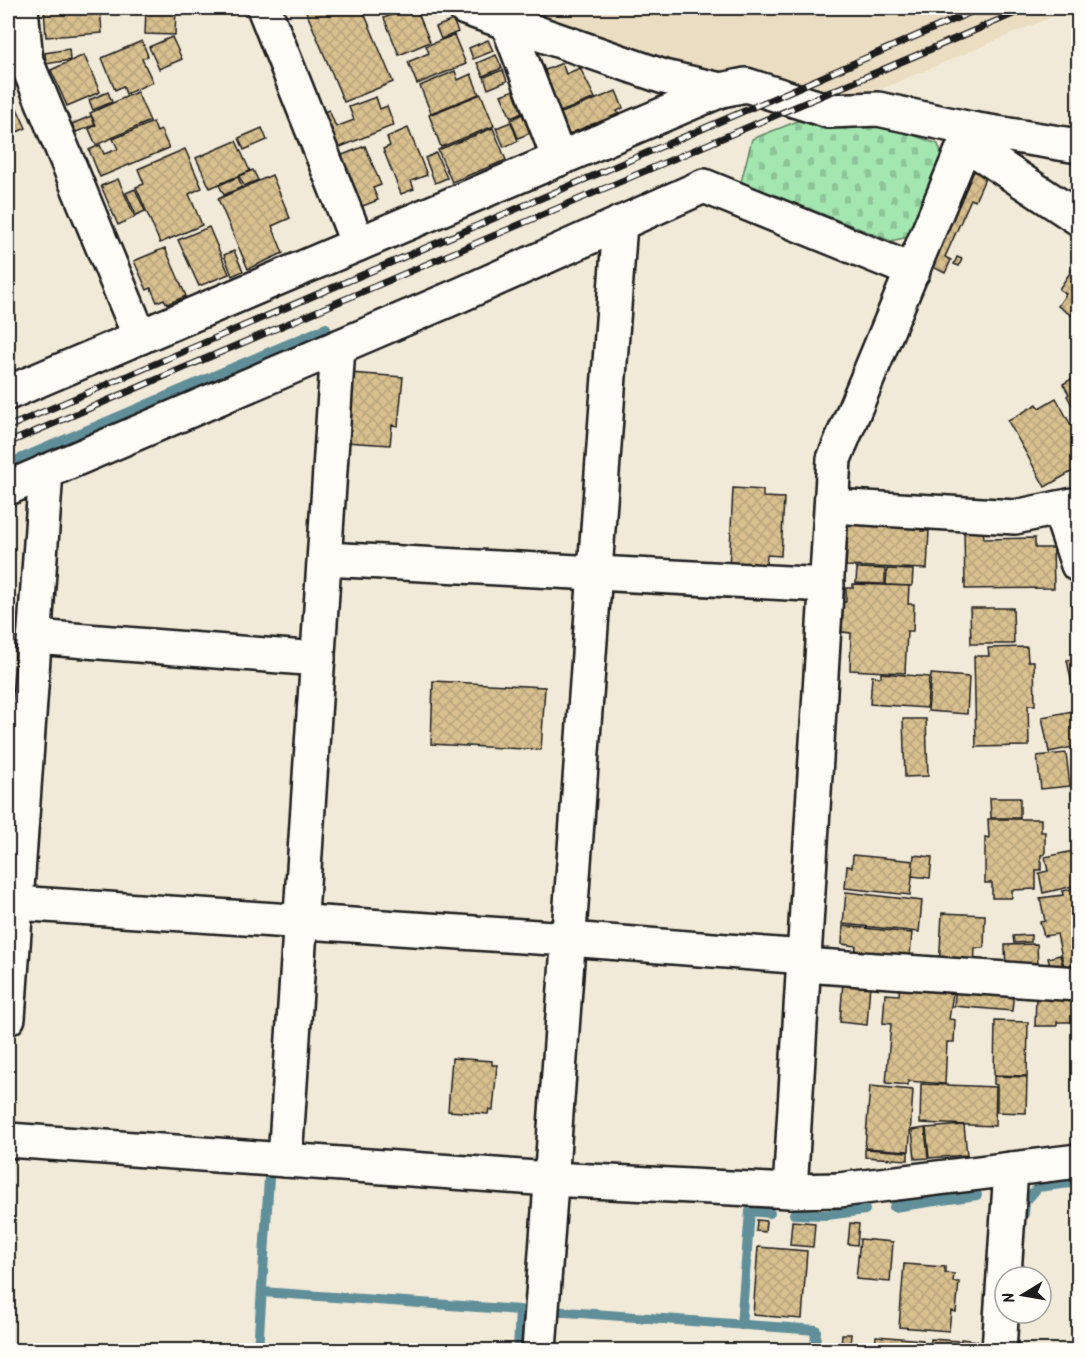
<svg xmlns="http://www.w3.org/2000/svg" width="1086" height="1358" font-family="Kalam,sans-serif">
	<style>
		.built { fill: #eaddc2 }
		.cemetery { fill: url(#cemetery-stones); stroke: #608166; stroke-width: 1.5 }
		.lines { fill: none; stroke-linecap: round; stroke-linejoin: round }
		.stream { stroke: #608e99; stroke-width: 10 }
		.building { fill: url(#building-cross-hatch); stroke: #1c1c1c; stroke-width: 1.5 }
		.minor-casing { stroke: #1c1c1c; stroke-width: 38 }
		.minor { stroke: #fdfcf7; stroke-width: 33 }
		.rail-casing { stroke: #1c1c1c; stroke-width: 7 }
		.rail { stroke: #fdfcf7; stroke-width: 4.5; stroke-dasharray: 14; stroke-linecap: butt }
	</style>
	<defs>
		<pattern id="cemetery-stones" width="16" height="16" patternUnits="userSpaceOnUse" patternTransform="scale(1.5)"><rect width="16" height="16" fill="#a3e6b0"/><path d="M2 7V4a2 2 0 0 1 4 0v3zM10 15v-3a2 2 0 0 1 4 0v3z" fill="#8cc597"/></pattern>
		<pattern id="building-cross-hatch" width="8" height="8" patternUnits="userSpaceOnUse" patternTransform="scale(1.5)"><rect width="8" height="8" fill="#d8c08f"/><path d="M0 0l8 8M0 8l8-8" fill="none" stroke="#b9a47b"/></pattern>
	</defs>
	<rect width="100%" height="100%" fill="#f2ead8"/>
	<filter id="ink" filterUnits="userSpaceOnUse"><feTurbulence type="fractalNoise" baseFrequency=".0167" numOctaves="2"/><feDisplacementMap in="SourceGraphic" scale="12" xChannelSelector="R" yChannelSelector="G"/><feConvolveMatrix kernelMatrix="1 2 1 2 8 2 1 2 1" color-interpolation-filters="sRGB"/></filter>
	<g filter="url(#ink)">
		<polygon class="built" points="514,8 1073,8 881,89 838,102 769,79 643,56"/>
		<polygon class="cemetery" points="813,115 871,120 938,144 943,158 908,237 891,241 741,182 752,139"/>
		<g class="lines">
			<g class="stream">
				<polyline points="8,464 326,328"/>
				<polyline points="894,1207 977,1195"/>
				<polyline points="794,1214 827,1215 865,1210"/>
				<polyline points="1024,1214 1025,1202 1038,1187 1078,1182"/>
				<polyline points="262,1292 520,1310 518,1350"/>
				<polyline points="552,1311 816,1330 815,1350"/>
				<polyline points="741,1325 750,1211 770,1213"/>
				<polyline points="258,1350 269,1178"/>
			</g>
		</g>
		<g class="building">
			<polygon points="44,8 100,8 102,33 46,37"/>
			<polygon points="146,8 176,8 175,35 145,34"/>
			<polygon points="308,8 362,8 393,82 344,102 305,9"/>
			<polygon points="408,8 416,8 430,42 399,55 384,18"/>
			<polygon points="453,20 458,32 441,39 436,27"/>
			<polygon points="454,35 466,64 417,84 408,62 429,53 426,46"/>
			<polygon points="172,37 182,59 159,69 149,47"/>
			<polygon points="488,40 493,51 473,59 469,48"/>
			<polygon points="142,41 148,56 142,59 153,82 126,94 123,86 115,90 102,58"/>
			<polygon points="69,49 70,60 46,64 45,53"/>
			<polygon points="84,55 100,92 67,106 51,70"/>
			<polygon points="496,55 502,68 483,76 477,63"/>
			<polygon points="562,63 566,74 580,68 595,98 558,113 541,72"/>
			<polygon points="503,70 507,81 488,89 484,77"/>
			<polygon points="455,71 458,80 471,74 479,94 431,113 420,86"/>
			<polygon points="514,90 522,113 511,118 501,95"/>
			<polygon points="616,91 623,108 617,111 622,122 599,131 595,123 567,135 559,114"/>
			<polygon points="108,92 112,102 93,110 89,100"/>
			<polygon points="137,92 150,121 96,145 89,129 96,125 90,113"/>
			<polygon points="10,93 26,128 8,136 8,94"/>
			<polygon points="481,94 494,126 441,147 429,115"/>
			<polygon points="376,97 380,109 387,106 394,125 333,150 319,114 329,110 336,127 354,120 349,107"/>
			<polygon points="522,114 530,133 518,138 511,120"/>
			<polygon points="91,116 95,125 76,132 72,124"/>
			<polygon points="153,122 157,132 161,130 169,148 100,177 89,150 100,145 104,154 118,149 113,139"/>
			<polygon points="511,122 518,141 504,147 496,128"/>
			<polygon points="262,128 267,140 244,150 239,138"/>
			<polygon points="408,128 427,175 411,181 414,189 401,194 383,149 390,146 387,137"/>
			<polygon points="493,128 506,160 452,182 438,150"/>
			<polygon points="236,141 250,171 210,188 196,158"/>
			<polygon points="365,146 381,185 373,188 378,200 355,209 335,158"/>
			<polygon points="185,149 202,188 189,194 202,225 160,243 136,187 144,184 138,169"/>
			<polygon points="436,153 447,178 435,183 425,158"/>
			<polygon points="976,167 988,172 975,201 971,199 945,257 951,260 945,273 931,266"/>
			<polygon points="253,170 258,180 244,186 239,176"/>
			<polygon points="272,175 290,218 272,226 283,253 248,269 218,199"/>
			<polygon points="238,177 242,187 224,195 219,185"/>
			<polygon points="118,179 135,217 118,225 101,186"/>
			<polygon points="135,189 145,211 136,215 126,193"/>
			<polygon points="209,227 229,274 199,286 178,240"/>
			<polygon points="165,248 186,296 167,304 164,299 157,302 151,288 147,290 134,261"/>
			<polygon points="234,251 243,271 232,276 224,255"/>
			<polygon points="957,257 962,259 959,266 954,264"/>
			<polygon points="1078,261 1078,320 1058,306 1066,294 1059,289"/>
			<polygon points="8,353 16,374 8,378"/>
			<polygon points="350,373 403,377 398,426 392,425 390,445 345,442"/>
			<polygon points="1078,375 1078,416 1067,396 1069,394 1063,384"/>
			<polygon points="1056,398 1078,438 1078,441 1076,443 1078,447 1078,468 1045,487 1008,421 1037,404 1039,408"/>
			<polygon points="733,488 763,490 763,497 784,498 781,556 767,555 766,566 729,570"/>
			<polygon points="848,524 921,528 921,531 929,531 927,569 846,566"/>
			<polygon points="964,530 983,530 984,539 1035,538 1035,548 1053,548 1054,588 965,589"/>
			<polygon points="857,568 885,569 885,584 856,583"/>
			<polygon points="887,569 913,570 912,586 886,585"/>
			<polygon points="853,584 909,586 908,604 914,604 913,631 907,631 905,673 850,670 851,633 842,632 843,602 846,602 846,588 853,588"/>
			<polygon points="970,608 1013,608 1014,644 971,644"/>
			<polygon points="1027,647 1028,661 1034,661 1035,705 1028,705 1029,746 976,747 974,656 989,656 988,648"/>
			<polygon points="1078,658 1078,709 1077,709 1067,660"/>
			<polygon points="881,673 929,677 927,708 870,704 872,676 881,677"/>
			<polygon points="931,674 969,677 967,714 928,711"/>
			<polygon points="433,681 545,687 541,750 431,744"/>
			<polygon points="1078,710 1078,746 1049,752 1042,717"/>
			<polygon points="903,719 926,719 928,776 905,777"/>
			<polygon points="1066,753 1070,786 1041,789 1037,756"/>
			<polygon points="1078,754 1078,766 1075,767 1073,755"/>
			<polygon points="990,798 1020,798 1020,818 991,818"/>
			<polygon points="988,819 1041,819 1041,832 1045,832 1045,854 1041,855 1041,870 1036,870 1036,889 1012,890 1012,898 992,898 992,883 985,883 985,837 989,838"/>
			<polygon points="1078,850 1078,885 1043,893 1039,873 1048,871 1045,857"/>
			<polygon points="853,855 914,861 910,895 845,888 847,866 852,867"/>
			<polygon points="914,855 932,857 930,878 912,876"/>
			<polygon points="1078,888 1078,968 1065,971 1057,934 1044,936 1040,922 1045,921 1040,898 1063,895 1062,891"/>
			<polygon points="846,892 922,901 919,932 843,924"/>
			<polygon points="942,913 985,915 984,948 975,948 974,970 939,968"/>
			<polygon points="843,926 912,933 909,966 854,961 856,946 842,944"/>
			<polygon points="1031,935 1031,942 1014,943 1013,936"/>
			<polygon points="1037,944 1038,969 1006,971 1005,945"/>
			<polygon points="1060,955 1064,971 1052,974 1048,958"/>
			<polygon points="843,981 870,984 867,1025 840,1022"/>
			<polygon points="900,983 954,987 949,1019 955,1020 954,1042 947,1042 945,1084 908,1081 908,1085 886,1083 891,1024 883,1023 885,994 899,995"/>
			<polygon points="956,986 1014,990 1012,1011 954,1006"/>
			<polygon points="1036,997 1078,997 1078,1022 1057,1022 1057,1026 1035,1026"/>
			<polygon points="995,1021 1028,1022 1027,1076 994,1075"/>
			<polygon points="452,1058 492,1061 492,1065 497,1065 493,1110 489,1109 488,1114 448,1111"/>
			<polygon points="994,1076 1027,1077 1026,1113 997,1112 997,1085 994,1084"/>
			<polygon points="921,1084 996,1087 995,1126 920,1123"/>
			<polygon points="870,1086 913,1090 909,1151 865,1148"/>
			<polygon points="964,1125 967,1155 929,1158 926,1128"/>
			<polygon points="925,1128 928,1158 915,1159 912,1130"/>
			<polygon points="865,1149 908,1152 908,1160 865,1157"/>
			<polygon points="757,1220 766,1221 765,1232 756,1231"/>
			<polygon points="792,1221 815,1223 813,1247 790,1245"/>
			<polygon points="850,1223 859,1224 857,1245 848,1244"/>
			<polygon points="860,1239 893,1242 890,1282 856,1279"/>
			<polygon points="758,1247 807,1251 802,1319 753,1315"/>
			<polygon points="904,1264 945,1267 945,1273 954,1274 953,1282 959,1282 956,1312 951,1311 949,1331 899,1327"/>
			<polygon points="842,1334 851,1334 850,1347 841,1347"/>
			<polygon points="876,1336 923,1340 922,1350 875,1350"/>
			<polygon points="931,1339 959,1341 958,1350 930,1350"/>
			<polygon points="961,1339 977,1341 976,1350 960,1350"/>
		</g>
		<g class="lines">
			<defs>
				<g id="minor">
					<polyline points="21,8 26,61 140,337"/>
					<polyline points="264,8 358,244"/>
					<polyline points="465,8 664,77 721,90 746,85 829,111 878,109 971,129 1078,146"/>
					<polyline points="507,22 559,159"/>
					<polyline points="965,143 1078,218"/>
					<polyline points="8,393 721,90"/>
					<polyline points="8,488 460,295 704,186 913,271"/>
					<polyline points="832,506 1015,517 1078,504"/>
					<polyline points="1059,508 1078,565"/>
					<polyline points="325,559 827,585"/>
					<polyline points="35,637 318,659"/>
					<polyline points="15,903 568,939 805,957"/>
					<polyline points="804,965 1078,984"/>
					<polyline points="8,1018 46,471"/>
					<polyline points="8,1140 550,1179 790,1191 839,1190 1078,1161"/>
					<polyline points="285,1160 338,347"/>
					<polyline points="790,1191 834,459 971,129"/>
					<polyline points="539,1350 620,223"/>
					<polyline points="999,1350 1011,1169"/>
				</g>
			</defs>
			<use href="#minor" class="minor-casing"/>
			<use href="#minor" class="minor"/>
			<defs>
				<g id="rail">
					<polyline points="8,427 779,96 980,8"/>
					<polyline points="8,443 1027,8"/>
				</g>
			</defs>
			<use href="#rail" class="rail-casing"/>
			<use href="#rail" class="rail"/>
		</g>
	</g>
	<rect width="1086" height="1358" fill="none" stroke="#fdfcf7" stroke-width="30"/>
	<rect x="15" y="15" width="1056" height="1328" fill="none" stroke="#1c1c1c" stroke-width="2" filter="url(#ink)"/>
	<g transform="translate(1023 1295) rotate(259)"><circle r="28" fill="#fdfcf7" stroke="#a3a29f" stroke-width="1.5"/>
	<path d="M0-4.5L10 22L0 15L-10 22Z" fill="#1c1c1c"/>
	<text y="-9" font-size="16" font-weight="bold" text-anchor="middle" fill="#1c1c1c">N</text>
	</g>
</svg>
